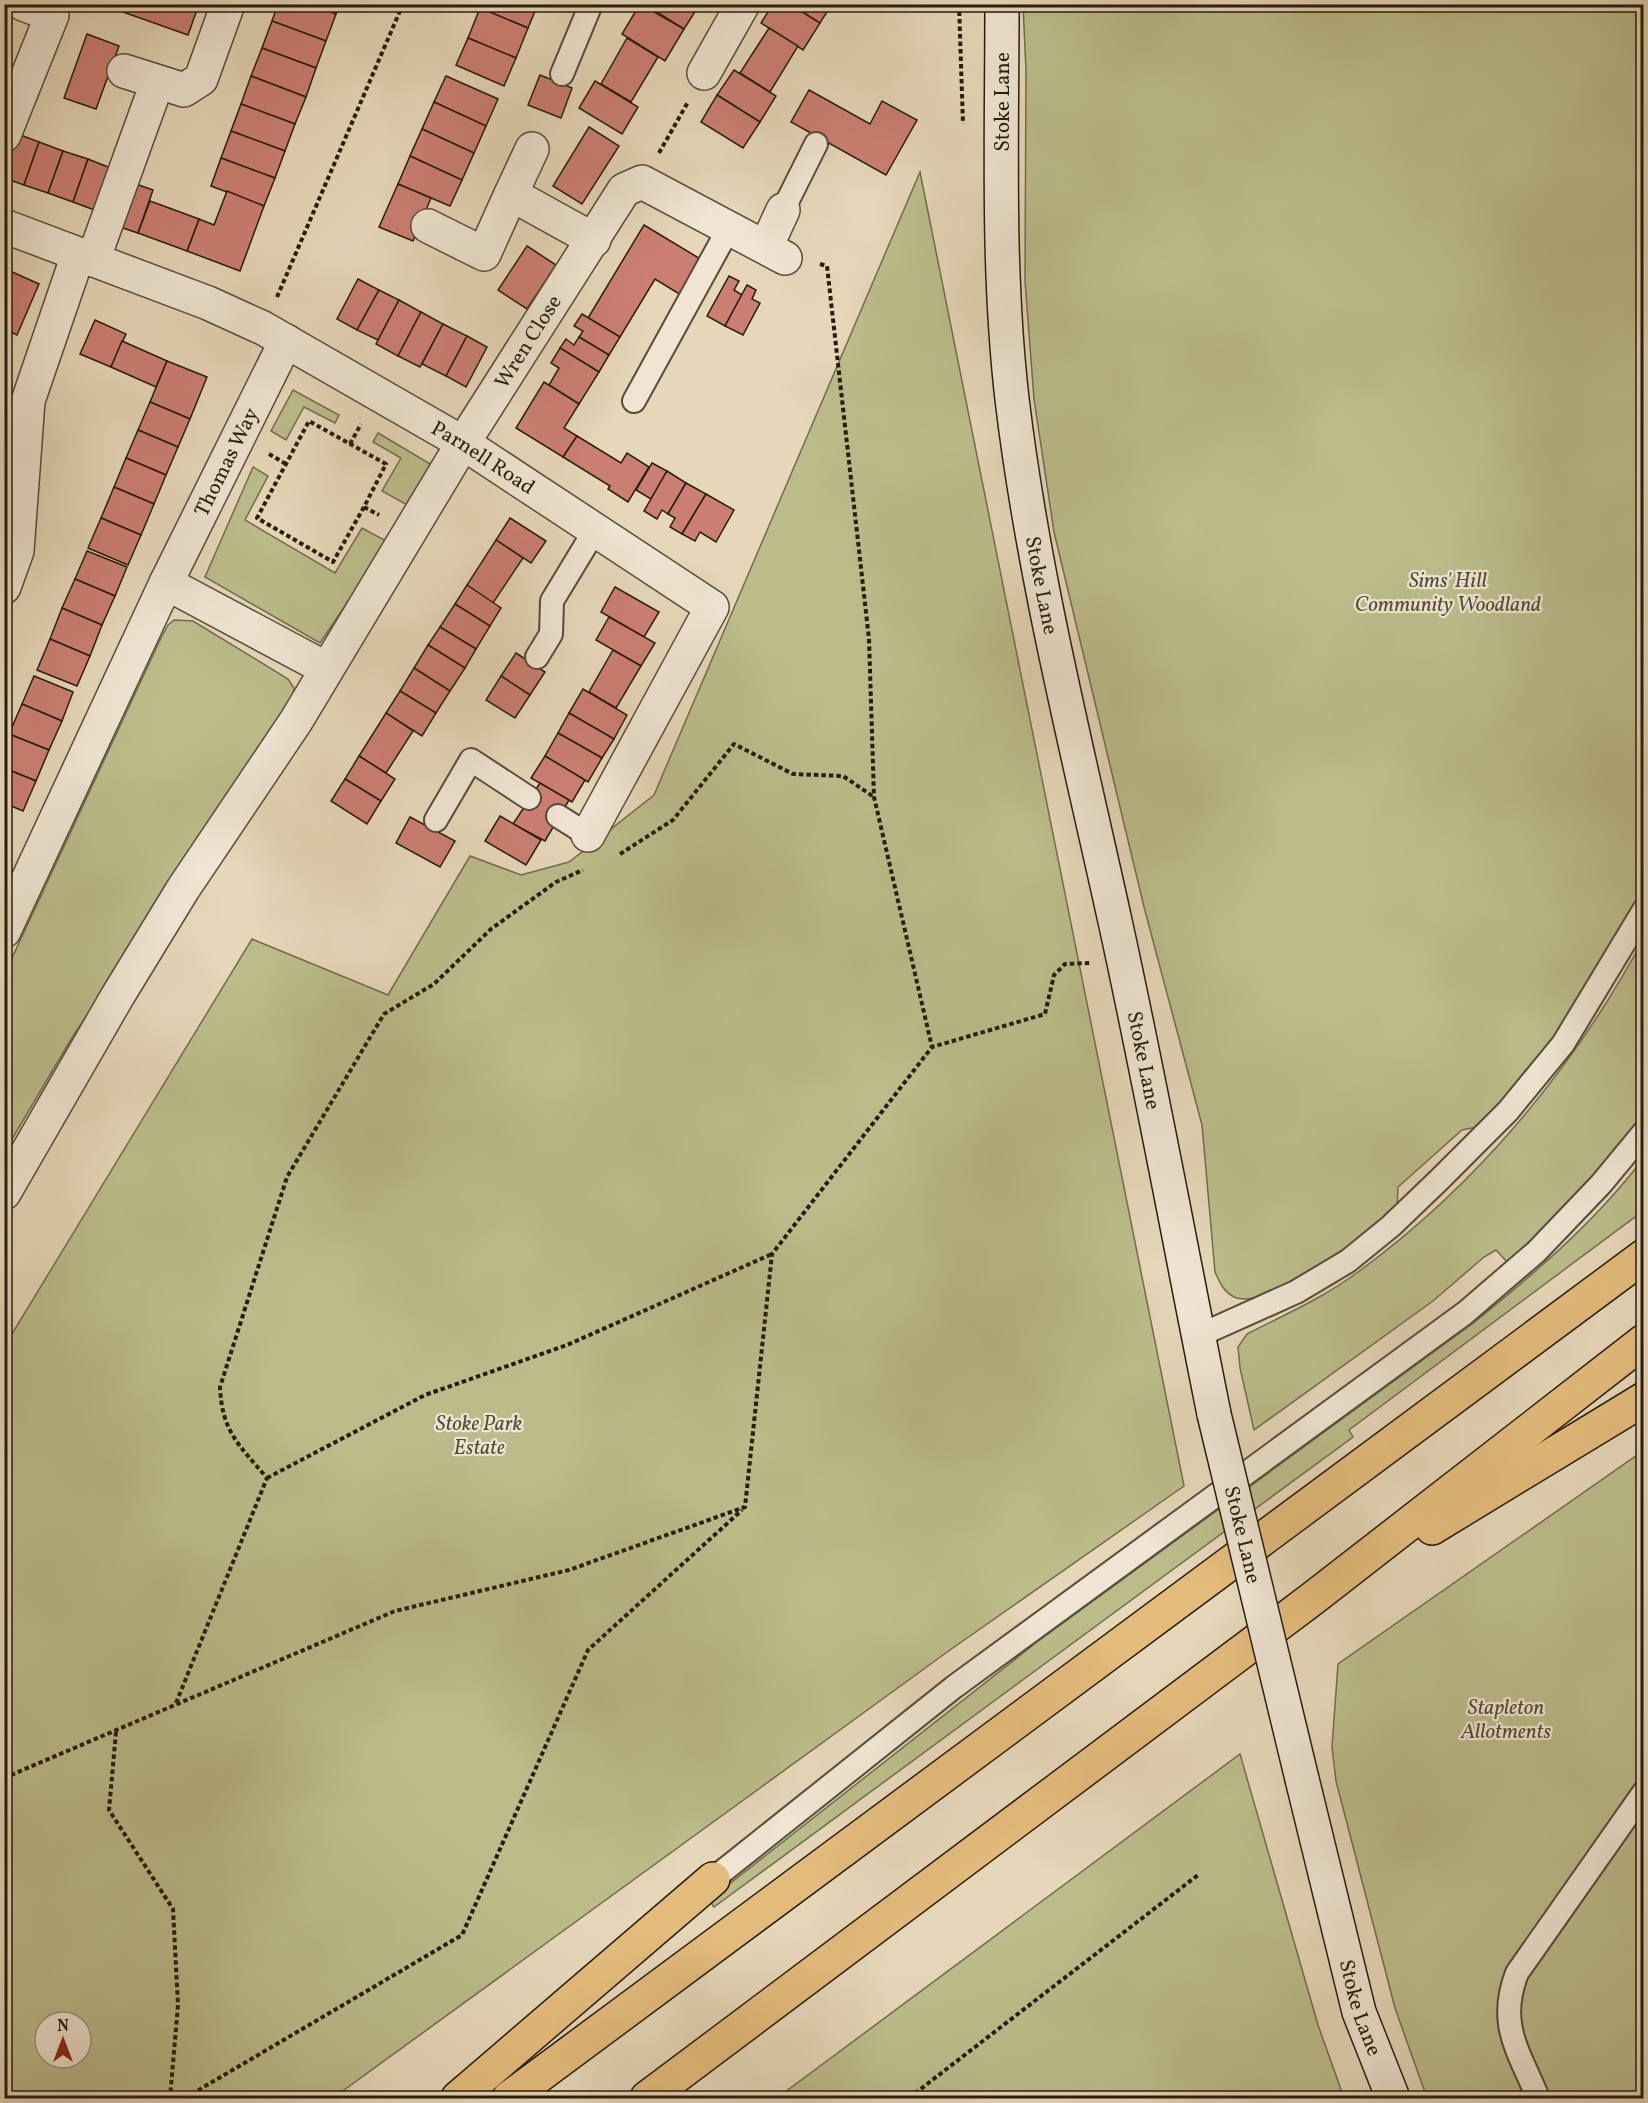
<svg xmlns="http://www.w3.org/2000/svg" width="1648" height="2103" font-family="Vollkorn,serif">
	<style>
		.green { fill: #bcbc8b; stroke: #726c4d; stroke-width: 1.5; fill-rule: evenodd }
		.building { fill: #cb7f73; stroke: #271c0f; stroke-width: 1.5 }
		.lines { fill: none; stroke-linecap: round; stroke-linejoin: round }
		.lane-casing { stroke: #574b3a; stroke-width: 26 }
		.street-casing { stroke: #574b3a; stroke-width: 36 }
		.secondary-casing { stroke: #271c0f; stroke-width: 36 }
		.highway-casing { stroke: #271c0f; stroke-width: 36 }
		.path { stroke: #271c0f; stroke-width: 4; stroke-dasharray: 4.5 3; stroke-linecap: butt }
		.lane { stroke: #efe5d2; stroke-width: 22 }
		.street { stroke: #efe5d2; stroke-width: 33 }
		.secondary { stroke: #efe5d2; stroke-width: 33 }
		.highway { stroke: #e3bc7c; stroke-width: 33 }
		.secondary-bridge-casing { stroke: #271c0f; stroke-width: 36; stroke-linecap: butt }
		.secondary-bridge { stroke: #efe5d2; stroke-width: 33 }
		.labels { text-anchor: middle; stroke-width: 4.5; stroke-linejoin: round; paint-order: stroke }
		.street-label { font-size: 21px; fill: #271c0f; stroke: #efe5d2 }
		.park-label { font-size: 21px; font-style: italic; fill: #544c34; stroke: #efe5d2 }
	</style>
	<rect width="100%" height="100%" fill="#e6d7b9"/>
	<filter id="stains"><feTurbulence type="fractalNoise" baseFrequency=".00333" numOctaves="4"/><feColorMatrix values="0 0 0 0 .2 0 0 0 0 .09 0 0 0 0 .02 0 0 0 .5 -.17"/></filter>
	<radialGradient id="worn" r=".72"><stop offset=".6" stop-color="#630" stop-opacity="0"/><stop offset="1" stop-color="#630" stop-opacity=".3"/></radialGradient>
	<g class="green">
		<path d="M1023 5H1643V888L1558 1040 1482 1126 1462 1130 1398 1187 1397 1209C1382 1222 1368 1237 1351 1249 1329 1264 1260 1309 1234 1297 1223 1291 1220 1283 1215 1272L1202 1125 1144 907 1054 532 1034 399 1025 281 1026 70Z"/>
		<path d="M920 172 1184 1486 950 1650 333 2098H5L4 1347 252 939 388 995 470 856 521 875 569 862 654 795ZM45 2022H81V2058H45Z"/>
		<polygon points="293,390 339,415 335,423 304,407 286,440 271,431"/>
		<polygon points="378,433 432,465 409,506 382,491 401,458 373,442"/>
		<polygon points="253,467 268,476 245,520 335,573 362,528 388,542 320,643 205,577"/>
		<polygon points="174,620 193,621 288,679 294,688 294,696 70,1041 5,1151 5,973 161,638 168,625"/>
		<path d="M1643 940V1119C1606 1173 1557 1220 1509 1264L1496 1250 1484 1257 1433 1301 1254 1430 1240 1368 1238 1347 1247 1334C1284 1315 1325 1297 1358 1272 1477 1185 1573 1069 1643 940Z"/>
		<path d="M1643 1159V1211L1349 1430 1353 1437 714 1907 709 1900 1037 1642 1472 1324C1534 1274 1595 1222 1643 1159Z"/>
		<polygon points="1643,1451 1643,2098 1427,2098 1395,2008 1336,1781 1332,1747 1338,1664"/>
		<polygon points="1240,1754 1318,2025 1344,2098 777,2098"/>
	</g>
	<g class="building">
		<polygon points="126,4 199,4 188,35 123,12"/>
		<polygon points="278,4 311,4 336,14 326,41 272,21"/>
		<polygon points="311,4 339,4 336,14"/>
		<polygon points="481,4 538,4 528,28 480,8"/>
		<polygon points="640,4 684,29 665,61 622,34"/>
		<polygon points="644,4 700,4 684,29"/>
		<polygon points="773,4 790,4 820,23 803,50 761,23"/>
		<polygon points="790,4 832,4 820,23"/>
		<polygon points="480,8 528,28 516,58 468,38"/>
		<polygon points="272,21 326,41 316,68 262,48"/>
		<polygon points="769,28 798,46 770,92 740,73"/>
		<polygon points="87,34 119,46 96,109 64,98"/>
		<polygon points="468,38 516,58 504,86 456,65"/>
		<polygon points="627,38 658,57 631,102 601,84"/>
		<polygon points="262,48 316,68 306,97 251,76"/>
		<polygon points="734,70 776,96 760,122 717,95"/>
		<polygon points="540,75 572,88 561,118 528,105"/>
		<polygon points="251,76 306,97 295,124 241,104"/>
		<polygon points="446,76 498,99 486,126 434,102"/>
		<polygon points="595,81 638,107 622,134 579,108"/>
		<polygon points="809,90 870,124 882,101 917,120 886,175 791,122"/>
		<polygon points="717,95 760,122 743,148 701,122"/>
		<polygon points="434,102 486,126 474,153 422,129"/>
		<polygon points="241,104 295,124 285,151 231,131"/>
		<polygon points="589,127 619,146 582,204 553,186"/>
		<polygon points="422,129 474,153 462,180 410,156"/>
		<polygon points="231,131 285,151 275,178 221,158"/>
		<polygon points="15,133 39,142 24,185 4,178 4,161"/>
		<polygon points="39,142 63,151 48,193 24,185"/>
		<polygon points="63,151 88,159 73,202 48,193"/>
		<polygon points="410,156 462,180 450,206 398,184"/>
		<polygon points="221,158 275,178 264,206 211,186"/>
		<polygon points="88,159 113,169 97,211 73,202"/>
		<polygon points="130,182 153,190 138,233 114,225"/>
		<polygon points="398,184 431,198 413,241 379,227"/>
		<polygon points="227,191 264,206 240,271 187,251 199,219 214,225"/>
		<polygon points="150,201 199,219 187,251 138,233"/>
		<polygon points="644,225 702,260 681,295 655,279 620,337 588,318"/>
		<polygon points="527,246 556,265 527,309 498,290"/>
		<polygon points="10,271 39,284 17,335 4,329 4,284"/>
		<polygon points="729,276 739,281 734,290 742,295 725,326 707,316"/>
		<polygon points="358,279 379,290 357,330 337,319"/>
		<polygon points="747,285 756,290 752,299 760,303 743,335 725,326"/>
		<polygon points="379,290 399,300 378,340 357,330"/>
		<polygon points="399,300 421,312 398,356 376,344"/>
		<polygon points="421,312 443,324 420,367 398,356"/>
		<polygon points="582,314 620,337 609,355 579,337 583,331 574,326"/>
		<polygon points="95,320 126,334 111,367 80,354"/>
		<polygon points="443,324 467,336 446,376 422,364"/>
		<polygon points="467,336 487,347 466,387 446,376"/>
		<polygon points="579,337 609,355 599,372 560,348 566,339 574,345"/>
		<polygon points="122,341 167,361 156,387 111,367"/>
		<polygon points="560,348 599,372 579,404 549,385 559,368 551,363"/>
		<polygon points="167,361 207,377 190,419 150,402"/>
		<polygon points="544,382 579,404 564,428 577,436 563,457 516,428"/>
		<polygon points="150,402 190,419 178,447 138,430"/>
		<polygon points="138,430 178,447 166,475 126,458"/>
		<polygon points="577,436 621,463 627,453 649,467 628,502 608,489 610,486 563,457"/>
		<polygon points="126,458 166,475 154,504 114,487"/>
		<polygon points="652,463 667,471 651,499 636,490"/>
		<polygon points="667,471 686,483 668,514 662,510 657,519 644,511"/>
		<polygon points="686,483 706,494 682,534 670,527 675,518 668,514"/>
		<polygon points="114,487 154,504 141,535 101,518"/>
		<polygon points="706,494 734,510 716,542 700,532 695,541 682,534"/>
		<polygon points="101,518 141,535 128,565 88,548"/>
		<polygon points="510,518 546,541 531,563 496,540"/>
		<polygon points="496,540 523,558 493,603 467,585"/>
		<polygon points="87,551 127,567 115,596 75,579"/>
		<polygon points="75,579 115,596 102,625 62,608"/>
		<polygon points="467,585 501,608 490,626 455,604"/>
		<polygon points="615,587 659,612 644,637 601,612"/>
		<polygon points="455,604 490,626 476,649 440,627"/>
		<polygon points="62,608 102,625 90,656 50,639"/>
		<polygon points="609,617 655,643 641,666 596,640"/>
		<polygon points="440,627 476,649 465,668 428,645"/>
		<polygon points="50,639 90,656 77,686 37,670"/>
		<polygon points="428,645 465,668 450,691 414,668"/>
		<polygon points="613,650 641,666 616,708 589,692"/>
		<polygon points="516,653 545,672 530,695 501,676"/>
		<polygon points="414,668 450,691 436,713 400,691"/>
		<polygon points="34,676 73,692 62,721 22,704"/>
		<polygon points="501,676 530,695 515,718 486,700"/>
		<polygon points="583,689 627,715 614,739 569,713"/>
		<polygon points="400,691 436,713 422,736 386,713"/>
		<polygon points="22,704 62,721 49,750 9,734"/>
		<polygon points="386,713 413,731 386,773 359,756"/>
		<polygon points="569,713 614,739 602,758 558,733"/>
		<polygon points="558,733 602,758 588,782 545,756"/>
		<polygon points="9,734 49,750 36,781 4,768 4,745"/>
		<polygon points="359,756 395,779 381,801 345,779"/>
		<polygon points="545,756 585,780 572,802 531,778"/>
		<polygon points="4,768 36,781 23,811 4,803"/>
		<polygon points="345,779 381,801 367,824 331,801"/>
		<polygon points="540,783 569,800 545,841 513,824"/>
		<polygon points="500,816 541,840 526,865 485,841"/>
		<polygon points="410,817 455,841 440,867 396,843"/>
	</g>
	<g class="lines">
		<defs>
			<g id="lane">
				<polyline points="562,74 591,4"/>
				<polyline points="783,210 816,144"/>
				<polyline points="634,401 729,228"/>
				<polyline points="537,657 551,634 552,601 595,530"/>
				<polyline points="558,816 588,835"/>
				<polyline points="436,820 471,760 529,798"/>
				<polyline points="1198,1336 1296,1292 1348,1261 1391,1226 1440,1179 1508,1111 1563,1044 1644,910"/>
				<polyline points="713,1879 954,1687 1465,1313 1536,1252 1601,1184 1644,1132"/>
				<path d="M1538 2098C1519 2051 1497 2025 1517 1973L1644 1792"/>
			</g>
			<g id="street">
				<polyline points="124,71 184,90 201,79 228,4"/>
				<polyline points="704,73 743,4"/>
				<polyline points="4,135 52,15 23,4"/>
				<polyline points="532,149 511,194 594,240"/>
				<path id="s1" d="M4 226 208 303 263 328 463 443 712 607 588 835"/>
				<polyline points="428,226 484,254 511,194"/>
				<polyline points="766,247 783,210"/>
				<polyline points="93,260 157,83"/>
				<polyline points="166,583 325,668"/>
				<polyline points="4,587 17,551 28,401 78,255"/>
				<path id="s2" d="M4 931 166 583 286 341"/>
				<path id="s3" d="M4 1193 117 997 183 889 296 721 463 443 624 190 642 182 785 258"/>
			</g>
			<g id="secondary">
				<path id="s4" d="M1002 4C1002 136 997 268 1012 399 1033 575 1077 748 1115 921 1151 1085 1181 1250 1214 1414"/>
				<path id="s5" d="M1302 1779 1359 2012 1393 2098"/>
			</g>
			<g id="highway">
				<polyline points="1432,1528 1644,1399"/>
				<polyline points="458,2098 713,1879"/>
				<polyline points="509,2098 1644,1256"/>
				<polyline points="647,2098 1312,1599 1644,1341"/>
			</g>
		</defs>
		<use href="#lane" class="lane-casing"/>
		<use href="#street" class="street-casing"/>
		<use href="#secondary" class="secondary-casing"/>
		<use href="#highway" class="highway-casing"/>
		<g class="path">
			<polyline points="959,4 963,124"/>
			<polyline points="659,153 688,102"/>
			<polyline points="820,264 827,266 869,639 874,797 932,1047"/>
			<polyline points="277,297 403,4"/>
			<polyline points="350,444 361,424"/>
			<polyline points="269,454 286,464"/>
			<polyline points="364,507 333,562 257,518 309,421 386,464 364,507 379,515"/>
			<polyline points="620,854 673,820 734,744 793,774 843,776 874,797"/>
			<polyline points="267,1478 425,1395 567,1345 772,1254"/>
			<path d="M176 1703 267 1478C239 1445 222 1432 220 1387L287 1177 384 1014 434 984 491 929 556 882 583 870"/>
			<polyline points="116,1732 109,1810 173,1909 178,2005 170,2098"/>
			<polyline points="4,1778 395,1611 569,1570 745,1507 772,1254 932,1047 1045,1014 1054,975 1065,964 1090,963"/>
			<polyline points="185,2098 462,1935 588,1650 742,1510"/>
			<polyline points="909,2098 1198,1875"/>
		</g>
		<use href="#lane" class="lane"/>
		<use href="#street" class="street"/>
		<use href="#secondary" class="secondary"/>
		<use href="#highway" class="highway"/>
		<defs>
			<g id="secondary-bridge">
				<path id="s6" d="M1214 1414 1302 1779"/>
			</g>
		</defs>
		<use href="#secondary-bridge" class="secondary-bridge-casing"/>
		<use href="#secondary-bridge" class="secondary-bridge"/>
	</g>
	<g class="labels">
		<g class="street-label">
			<text transform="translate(1002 102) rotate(-90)" y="7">Stoke Lane</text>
			<text dy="7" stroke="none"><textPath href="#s3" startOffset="1000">Wren Close</textPath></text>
			<text dy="7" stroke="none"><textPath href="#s1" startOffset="534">Parnell Road</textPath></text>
			<text dy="7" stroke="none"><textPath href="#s2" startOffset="519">Thomas Way</textPath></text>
			<text dy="7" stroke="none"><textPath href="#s4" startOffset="584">Stoke Lane</textPath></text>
			<text dy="7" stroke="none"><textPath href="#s4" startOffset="1070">Stoke Lane</textPath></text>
			<text dy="7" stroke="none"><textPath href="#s6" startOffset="124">Stoke Lane</textPath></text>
			<text dy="7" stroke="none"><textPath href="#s5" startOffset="236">Stoke Lane</textPath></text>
		</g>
		<g class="park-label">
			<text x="1448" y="587">Sims' Hill<tspan x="1448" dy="24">Community Woodland</tspan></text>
			<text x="479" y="1430">Stoke Park<tspan x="479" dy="24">Estate</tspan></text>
			<text x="1506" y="1714">Stapleton<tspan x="1506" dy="24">Allotments</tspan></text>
		</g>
	</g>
	<rect width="1648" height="2103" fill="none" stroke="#e6d7b9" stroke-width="24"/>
	<rect x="6" y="6" width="1636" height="2091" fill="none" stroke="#271c0f" stroke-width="3"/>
	<rect x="12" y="12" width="1624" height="2079" fill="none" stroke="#271c0f" stroke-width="1.5"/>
	<g transform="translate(63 2040)"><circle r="28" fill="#efe5d2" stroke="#9f9584" stroke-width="1.5"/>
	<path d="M0-4.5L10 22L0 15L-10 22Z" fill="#8f2418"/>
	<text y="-9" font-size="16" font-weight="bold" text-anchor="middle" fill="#271c0f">N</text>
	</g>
	<rect width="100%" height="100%" filter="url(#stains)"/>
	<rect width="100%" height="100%" fill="url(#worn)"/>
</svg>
